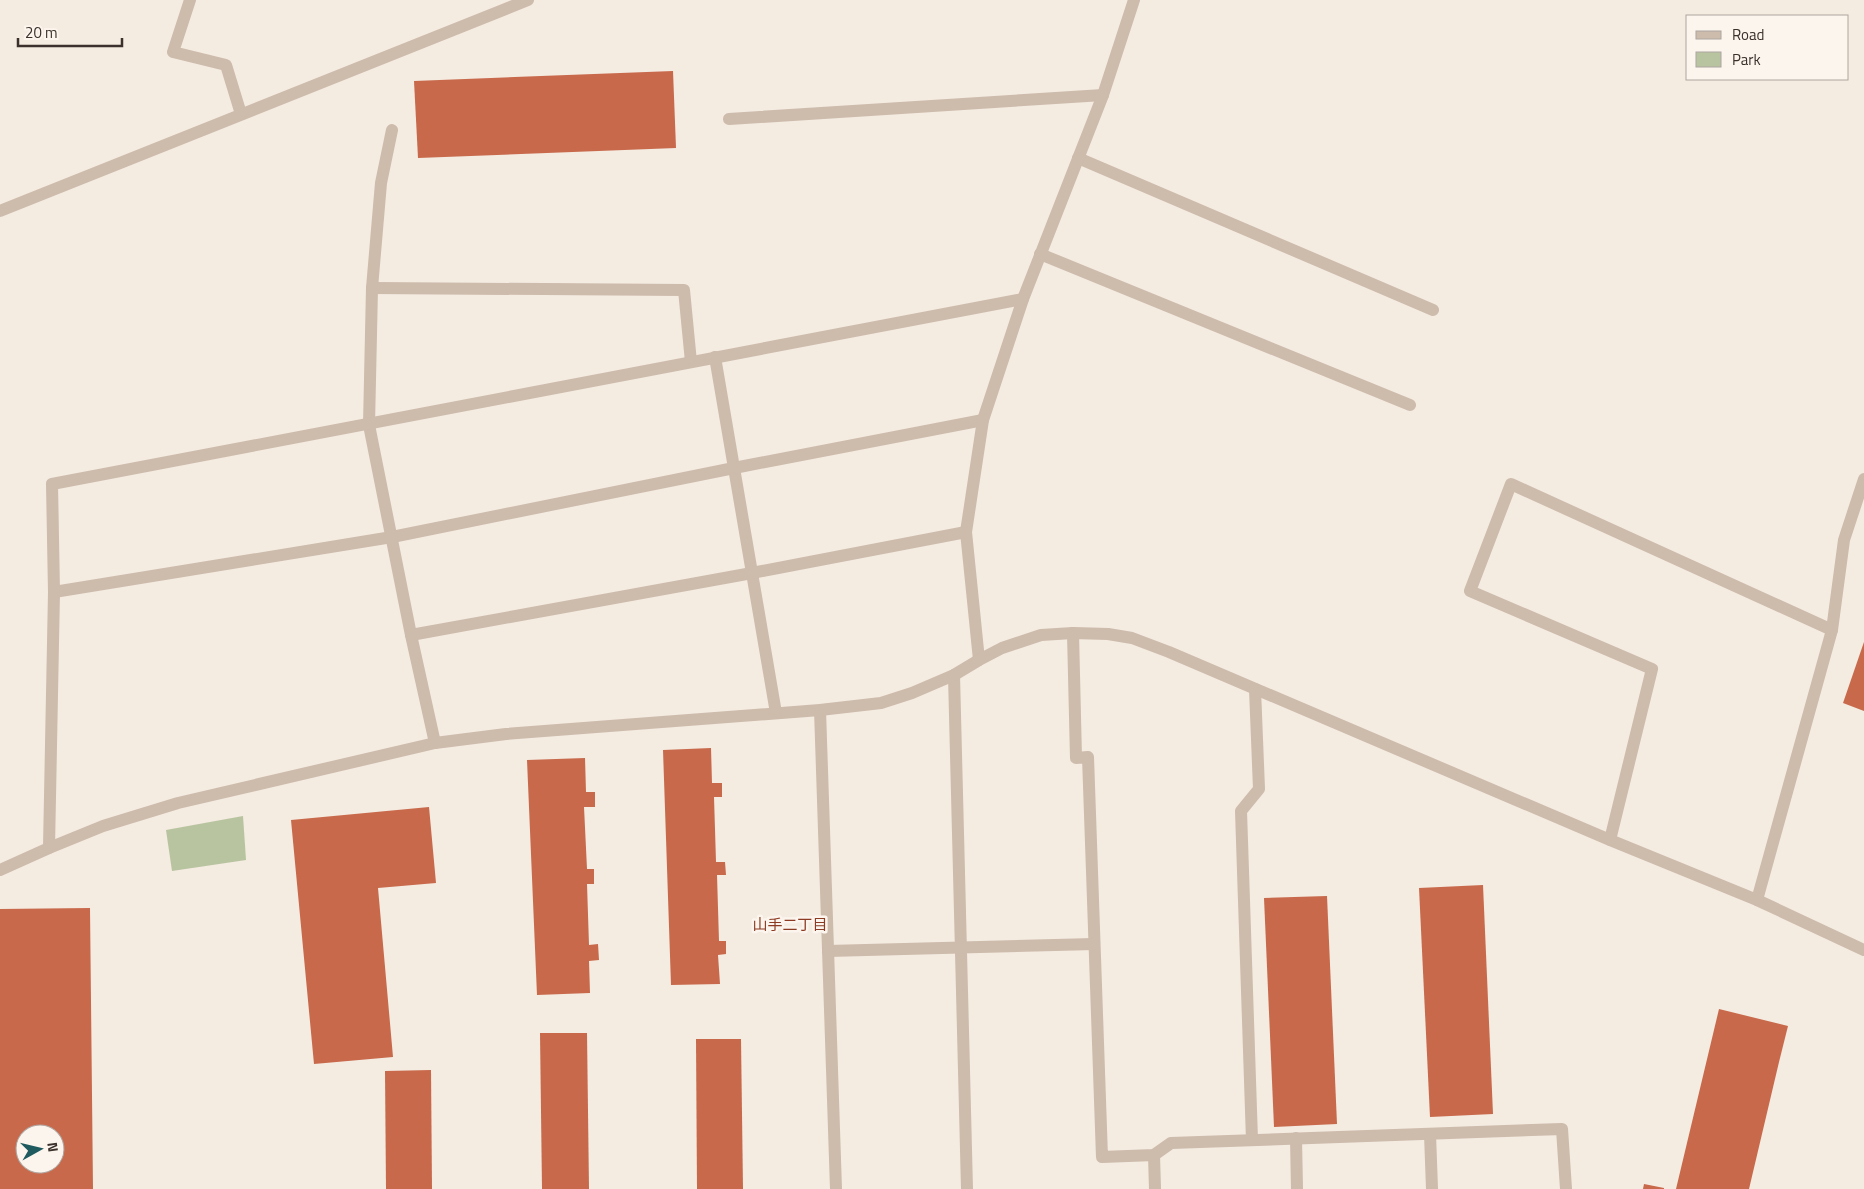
<svg xmlns="http://www.w3.org/2000/svg" width="1864" height="1189" font-family="'Titillium Web','Noto Sans JP',sans-serif">
	<style>
		.green { fill: #b8c4a0 }
		.building { fill: #c8694b; fill-rule: evenodd }
		.lines { fill: none; stroke-linecap: round; stroke-linejoin: round }
		.minor { stroke: #cdbbac; stroke-width: 12 }
		.labels { text-anchor: middle; stroke-width: 5; stroke-linejoin: round; paint-order: stroke }
		.neighbourhood-label { font-size: 15px; fill: #8c3b22; stroke: #fbf5ee }
	</style>
	<rect width="100%" height="100%" fill="#f4ebe1"/>
	<polygon class="green" points="243,816 246,860 172,871 166,830"/>
	<g class="building">
		<polygon points="673,71 676,148 418,158 414,81"/>
		<polygon points="1864,642 1864,711 1843,703"/>
		<polygon points="711,748 712,783 722,783 722,797 714,797 716,862 725,862 726,875 717,875 719,941 726,941 726,954 718,955 720,984 671,985 663,750"/>
		<polygon points="585,758 586,792 595,792 595,807 584,807 587,869 594,869 594,884 587,884 589,945 598,944 599,960 589,961 590,993 537,995 527,760"/>
		<polygon points="429,807 436,883 378,888 393,1057 314,1064 291,820"/>
		<polygon points="1483,885 1493,1114 1430,1117 1419,888"/>
		<polygon points="1327,896 1337,1124 1274,1127 1264,898"/>
		<path d="M90 908 93 1189H0V909ZM25 1134H55V1164H25Z"/>
		<polygon points="1719,1009 1788,1026 1779,1062 1749,1189 1676,1189"/>
		<polygon points="540,1033 587,1033 589,1189 542,1189"/>
		<polygon points="696,1039 741,1039 743,1189 697,1189"/>
		<polygon points="431,1070 432,1189 386,1189 385,1071"/>
		<polygon points="1644,1184 1664,1188 1664,1189 1643,1189"/>
	</g>
	<g class="lines">
		<g class="minor">
			<polyline points="190,0 173,52 226,65 241,114"/>
			<polyline points="729,119 1103,95"/>
			<polyline points="392,130 381,183 372,288 369,425 411,635 435,743"/>
			<polyline points="1078,158 1433,310"/>
			<polyline points="0,211 528,0"/>
			<polyline points="1040,254 1410,405"/>
			<polyline points="372,288 684,290 691,362"/>
			<polyline points="715,357 776,713"/>
			<polyline points="54,592 392,537 734,468 983,420"/>
			<polyline points="1073,633 1076,758 1088,757 1102,1157 1154,1155 1171,1143 1562,1129 1566,1189"/>
			<polyline points="411,635 752,573 966,532"/>
			<polyline points="979,660 966,532 983,420 1023,299 1103,95 1134,0"/>
			<polyline points="954,675 967,1189"/>
			<polyline points="820,710 836,1189"/>
			<polyline points="1610,840 1652,669 1470,591 1511,484 1832,630"/>
			<polyline points="49,848 54,592 52,484 1023,299"/>
			<polyline points="0,870 49,848 103,826 178,803 435,743 506,734 820,710 881,703 912,693 954,675 979,660 1002,648 1041,635 1073,633 1108,634 1132,638 1169,652 1610,840 1757,900 1864,950"/>
			<polyline points="1757,900 1832,630 1844,540 1864,479"/>
			<polyline points="828,951 1094,944"/>
			<polyline points="1430,1134 1432,1189"/>
			<polyline points="1296,1138 1297,1189"/>
			<polyline points="1252,1140 1241,811 1259,789 1255,689"/>
			<polyline points="1154,1155 1155,1189"/>
		</g>
	</g>
	<g class="labels">
		<g class="neighbourhood-label">
			<text x="790" y="930">山手二丁目</text>
		</g>
	</g>
	<rect x="1686" y="15" width="162" height="65" fill="#fbf5ee" stroke="#aea6a0"/>
	<rect x="1696" y="31" width="25" height="8" fill="#cdbbac" stroke="#aea6a0"/>
	<text x="1732" y="40" font-size="15" fill="#3b302b">Road</text>
	<rect x="1696" y="52" width="25" height="15" fill="#b8c4a0" stroke="#aea6a0"/>
	<text x="1732" y="65" font-size="15" fill="#3b302b">Park</text>
	<g transform="translate(40 1149) rotate(82)"><circle r="24" fill="#fbf5ee" stroke="#aea6a0"/>
	<path d="M0-4L9 19L0 12L-9 19Z" fill="#1f5a5e"/>
	<text y="-8" font-size="14" font-weight="bold" text-anchor="middle" fill="#3b302b">N</text>
	</g>
	<path d="M18 38v8h104v-8" fill="none" stroke="#3b302b" stroke-width="2.5"/>
	<text x="25" y="38" font-size="15" fill="#3b302b" stroke="#fbf5ee" stroke-width="4" paint-order="stroke">20 m</text>
</svg>
